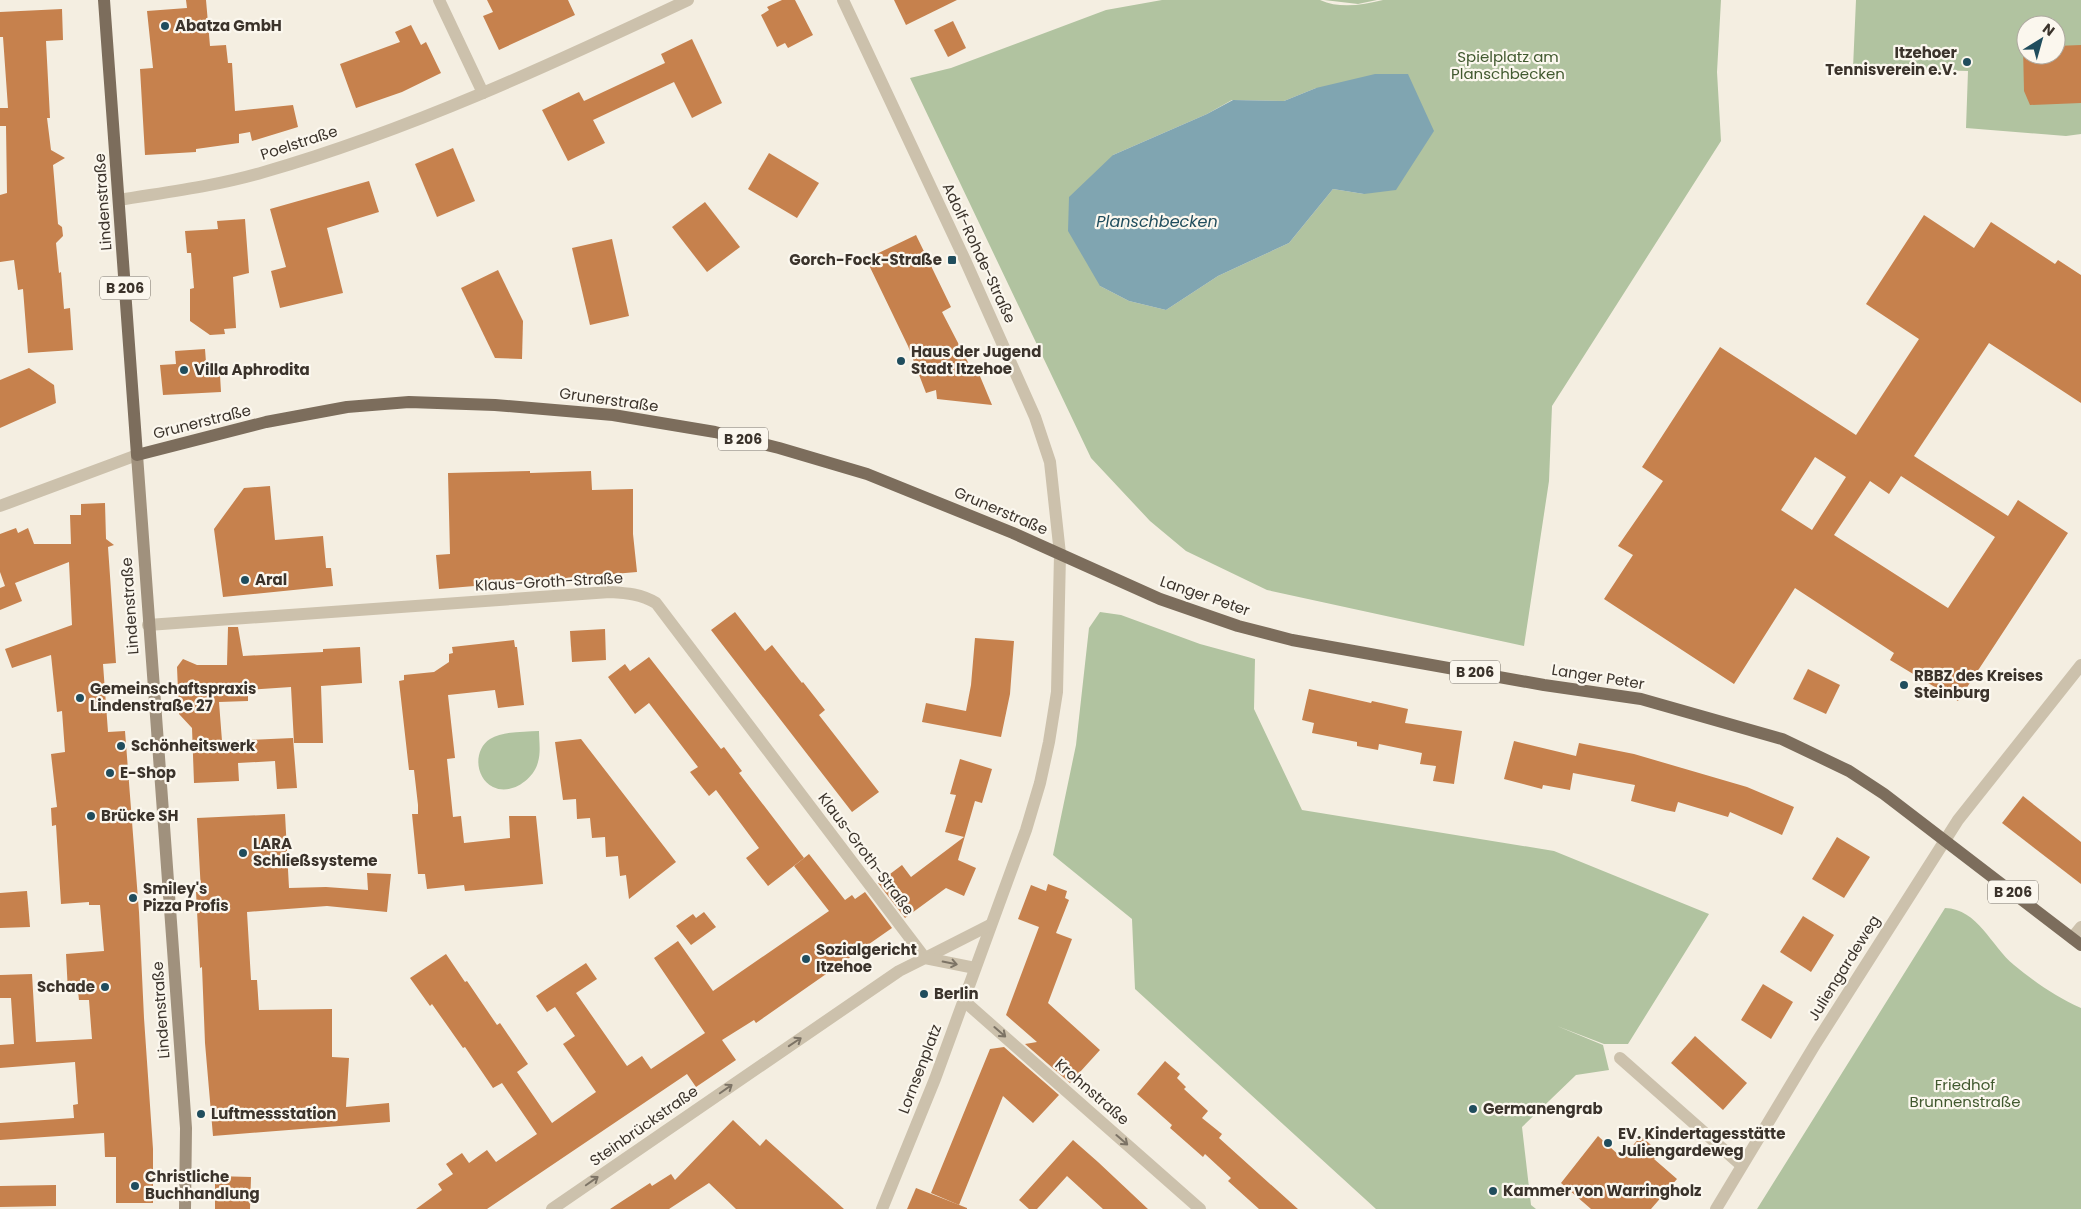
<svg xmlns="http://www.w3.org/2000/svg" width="2081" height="1209" font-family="Poppins,sans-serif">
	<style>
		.green { fill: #b1c3a0; fill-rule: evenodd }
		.water { fill: #80a5b1 }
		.building { fill: #c6814d; fill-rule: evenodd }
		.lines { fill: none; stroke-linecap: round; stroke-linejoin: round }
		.minor { stroke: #ccc1ac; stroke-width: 12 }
		.tertiary { stroke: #ccc1ac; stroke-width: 12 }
		.secondary { stroke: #a0917d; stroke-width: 12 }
		.primary { stroke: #7c6d5c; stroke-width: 12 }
		.oneway { stroke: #7c7365 }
		.poi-dot { fill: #204d5d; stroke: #fbf7ee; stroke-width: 2 }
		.labels { text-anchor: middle; stroke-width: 4.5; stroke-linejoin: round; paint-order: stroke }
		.shield { fill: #fbf7ee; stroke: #756e66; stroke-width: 1 }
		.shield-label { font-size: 14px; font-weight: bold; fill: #3b332b }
		.poi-label { font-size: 15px; font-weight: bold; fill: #3b332b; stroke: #fbf7ee; text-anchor: start }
		.park-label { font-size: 15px; fill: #41592f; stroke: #fbf7ee }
		.street-label { font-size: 15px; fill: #3b332b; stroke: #fbf7ee }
		.water-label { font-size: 16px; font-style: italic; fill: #204d5d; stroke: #fbf7ee }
	</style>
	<rect width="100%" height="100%" fill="#f4eee1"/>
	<g class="green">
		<path d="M1162 0H1320C1340 9 1362 5 1383 0H1721L1717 72 1721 141 1552 406 1549 481 1524 646 1267 590 1186 551 1150 521 1091 458 910 78 951 68 1106 10ZM1316 88 1364 194 1333 189 1289 243 1218 276 1166 310 1129 301 1100 286 1113 155 1207 114 1232 100 1284 101Z"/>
		<polygon points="1324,0 1377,0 1358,4"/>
		<path d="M1856 0H2081V134L2066 136 1966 128 1968 71 1853 68ZM2026 25H2056V55H2026Z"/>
		<polygon points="1100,612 1121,615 1200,644 1255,659 1254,709 1302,810 1554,851 1709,914 1628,1044 1604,1044 1557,1026 1603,1045 1609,1070 1576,1075 1522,1127 1531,1205 1536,1209 1376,1209 1135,989 1132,919 1053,855 1076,745 1089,628"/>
		<path d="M539 731C539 741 541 752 538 762 534 779 511 796 493 787 475 778 473 750 490 739 503 731 524 732 539 731Z"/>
		<path d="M1945 908C1978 909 1991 946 2014 965 2035 982 2056 997 2081 1008V1209H1757Z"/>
	</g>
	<polygon class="water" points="1375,74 1408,74 1434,131 1396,190 1364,194 1333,189 1289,243 1218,276 1166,310 1129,301 1100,286 1068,231 1069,197 1113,155 1207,114 1233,100 1284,101 1316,88"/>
	<g class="building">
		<polygon points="186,0 206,0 210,46 226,45 228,63 232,63 235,111 293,105 298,127 252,141 250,132 239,134 239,143 196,149 196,152 145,155 140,69 153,68 147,11 187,8"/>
		<polygon points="487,0 568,0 575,15 499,50 483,16 493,12"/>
		<polygon points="782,0 795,0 813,35 788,48 785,43 777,47 761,15 769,10 767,7"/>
		<polygon points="894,0 957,0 906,25"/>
		<polygon points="62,9 63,40 46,41 50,118 47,118 51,150 65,158 53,165 58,224 62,227 63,236 56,243 59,273 61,272 64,309 70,308 73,350 28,353 23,289 18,290 14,260 0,262 0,195 7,193 6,126 0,126 0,108 8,108 3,37 0,37 0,12"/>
		<polygon points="953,21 966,48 948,57 934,30"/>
		<polygon points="411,25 421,45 426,42 441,73 402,92 356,108 340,64 400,42 395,32"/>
		<polygon points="692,39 722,103 692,118 674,82 593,120 605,143 568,161 542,110 579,92 584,101 665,63 661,54"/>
		<polygon points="2081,45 2081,103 2030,105 2024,91 2023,47 2026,47 2026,55 2056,55 2056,46"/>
		<polygon points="453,148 475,201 437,217 415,164"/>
		<polygon points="769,153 819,183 797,218 748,189"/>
		<polygon points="369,181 379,212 327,228 343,293 280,308 271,271 286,267 270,209"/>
		<polygon points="705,202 740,247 707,272 672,227"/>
		<path d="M1924 215 1974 248 1991 222 2055 264 2058 260 2081 275V403L1989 343 1914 456 2008 516 2018 500 2068 533 1958 701 1890 660 1894 653 1795 588 1734 684 1604 599 1633 555 1618 546 1663 481 1642 467 1720 347 1856 435 1919 339 1866 304ZM1815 457 1846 477 1812 530 1781 510ZM1901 476 1995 537 1948 608 1834 535 1870 481 1889 494Z"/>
		<polygon points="245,219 249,273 233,277 236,328 224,329 225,334 210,335 190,321 190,289 194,288 191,253 187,253 185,231 218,229 217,221"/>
		<polygon points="916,235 951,307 942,312 971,368 977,369 992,405 937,399 936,390 926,393 908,346 866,259"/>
		<polygon points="612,239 629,316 590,325 572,248"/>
		<polygon points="498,270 523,321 522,359 495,358 461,288"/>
		<polygon points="205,349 207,376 220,375 221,392 163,395 160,365 176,364 175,351"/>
		<polygon points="29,368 54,385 56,403 0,428 0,380"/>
		<polygon points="530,471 530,473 591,471 592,490 633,489 633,534 637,572 439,589 436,555 450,554 448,473"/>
		<polygon points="270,486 275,540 323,536 326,568 331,568 333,586 223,597 214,529 244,488"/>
		<polygon points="105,503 106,539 114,545 108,547 116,663 103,664 108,732 125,731 139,912 144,1018 153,1149 153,1203 116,1203 116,1157 105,1157 104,1133 0,1140 0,1123 74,1118 73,1105 78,1104 75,1062 0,1068 0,1045 14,1044 11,998 0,998 0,975 32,974 36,1042 92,1039 89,1000 79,1000 78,991 68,992 66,954 104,951 100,905 89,905 89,902 61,904 56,825 52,826 51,808 57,807 51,754 65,752 62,711 57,712 51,655 12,668 5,649 72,625 69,562 15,583 22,601 0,610 0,588 5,586 0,572 0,534 16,528 18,533 28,528 34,544 71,544 70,515 81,515 81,504"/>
		<polygon points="735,612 765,651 772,645 802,683 803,682 825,710 819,715 879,792 852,812 711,630"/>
		<polygon points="228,627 238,627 243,656 323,652 323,649 360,647 362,683 321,686 323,743 294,743 291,687 248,690 248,701 219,702 222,741 293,738 297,788 277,789 275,761 238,763 239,781 194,783 192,728 179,714 177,667 183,659 197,665 227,665"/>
		<polygon points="605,629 606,660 572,662 570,631"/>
		<polygon points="975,638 1014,641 1010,694 1001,737 922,722 926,703 966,711 971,685"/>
		<polygon points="514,640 515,647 517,647 524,705 498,708 495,690 448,695 455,758 447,759 453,817 461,816 464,843 510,838 509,816 536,816 543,884 465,891 464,885 427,889 425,874 418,874 412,814 418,814 418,805 414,770 409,770 399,681 404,680 404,675 434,672 449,662 449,654 453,653 452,647"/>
		<polygon points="649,657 721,749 724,747 742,771 739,773 804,858 768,886 746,858 759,848 716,790 709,796 690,772 698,767 649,703 635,714 608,677 625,664 630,671"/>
		<polygon points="1808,669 1840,685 1826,714 1793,699"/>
		<polygon points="1309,689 1371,703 1372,701 1408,709 1405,723 1462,731 1454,784 1433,781 1436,766 1420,764 1422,753 1379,744 1378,750 1357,746 1357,742 1312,733 1314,723 1302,720"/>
		<polygon points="581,739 676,862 629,899 626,875 620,876 618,856 606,857 605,837 592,838 590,818 577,819 576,799 563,800 555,742"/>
		<polygon points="1514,741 1576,756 1579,743 1634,754 1747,787 1794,807 1782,835 1730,812 1728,817 1678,802 1675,812 1665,810 1631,801 1635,785 1573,773 1570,790 1543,785 1542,789 1504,779"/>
		<polygon points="960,759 992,769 982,803 975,801 958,860 976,868 964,896 946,888 905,918 878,883 902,865 911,877 964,837 945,832 956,795 950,794"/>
		<polygon points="2023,796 2081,842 2081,884 2002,823"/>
		<polygon points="285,814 289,888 326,887 368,890 367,873 391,874 387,912 327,906 247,912 251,980 257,980 259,1010 332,1009 332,1057 349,1058 346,1107 389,1103 390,1122 213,1136 205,1043 202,967 200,968 196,892 201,892 197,818"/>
		<polygon points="1837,837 1870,857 1844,898 1812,879"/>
		<polygon points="809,854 845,900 852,895 855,899 865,892 892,928 756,1023 754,1020 722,1040 736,1060 696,1087 687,1074 487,1209 416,1209 442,1190 438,1184 453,1174 446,1164 462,1153 469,1163 487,1150 496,1162 537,1134 502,1083 493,1088 465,1047 463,1048 432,1004 430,1006 410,978 446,954 465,982 467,981 497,1025 500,1023 528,1064 517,1072 552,1123 596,1092 563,1044 575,1036 555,1007 547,1012 536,996 586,963 597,979 576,993 627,1066 642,1056 651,1069 705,1033 654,958 678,941 713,991 829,911 794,866"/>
		<polygon points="1048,884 1067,891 1065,898 1069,900 1056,933 1072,939 1048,1003 1100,1050 1070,1083 1025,1044 1037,1042 1006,1015 1039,927 1018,919 1031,885 1046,891"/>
		<polygon points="27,891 30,927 0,928 0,893"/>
		<polygon points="704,912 716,927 691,945 676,926 693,914 696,918"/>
		<polygon points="1803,916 1834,935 1811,972 1780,952"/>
		<polygon points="1763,984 1793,1002 1771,1039 1741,1020"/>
		<polygon points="1695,1036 1747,1083 1723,1110 1671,1063"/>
		<polygon points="1004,1047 1059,1095 1033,1123 1003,1096 959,1205 931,1193 990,1049"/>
		<polygon points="1165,1061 1180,1074 1177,1078 1186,1087 1184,1089 1208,1111 1202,1118 1222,1134 1219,1138 1298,1209 1259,1209 1228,1181 1231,1178 1205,1154 1203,1157 1170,1128 1172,1125 1137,1094"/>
		<polygon points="733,1120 760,1146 766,1139 844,1209 736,1209 709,1183 669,1209 610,1209 650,1183 652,1186 671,1174 675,1180"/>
		<polygon points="1598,1136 1622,1158 1641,1136 1660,1153 1654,1159 1677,1179 1651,1209 1591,1209 1561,1183"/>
		<polygon points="1073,1140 1098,1162 1148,1209 1103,1209 1067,1176 1037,1209 1029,1209 1019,1200"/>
		<polygon points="215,1176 251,1177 250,1209 215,1209"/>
		<polygon points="56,1185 56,1206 0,1207 0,1186"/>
		<polygon points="916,1188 967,1208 967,1209 907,1209"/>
	</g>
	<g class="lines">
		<g class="minor">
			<polyline points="439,0 483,93"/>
			<polyline points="843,0 965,260 1035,417 1050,462 1060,554 1057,692 1049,742 1040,783 1026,830 935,1079 882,1209"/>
			<path d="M119 200C167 192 217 186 264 172 410 130 550 65 688 0"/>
			<path d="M148 625 610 592C627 593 641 594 656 603L925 958 990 925"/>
			<polyline points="2072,938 2081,927"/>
			<polyline points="963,1000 1200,1209"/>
			<polyline points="1620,1058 1741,1165"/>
			<polyline points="552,1209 899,971 925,958 975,968"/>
		</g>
		<g class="tertiary">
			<polyline points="0,506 137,455"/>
			<polyline points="1716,1209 1816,1043 1958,820 2081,665"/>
		</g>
		<polyline class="secondary" points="137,455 186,1128 185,1209"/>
		<polyline class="primary" points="104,0 137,455 266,422 347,407 409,402 495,405 613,415 715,432 779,448 867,474 1013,533 1160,599 1238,626 1292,640 1544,685 1641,699 1782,739 1849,771 1884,794 2081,945"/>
	</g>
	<defs><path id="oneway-shaft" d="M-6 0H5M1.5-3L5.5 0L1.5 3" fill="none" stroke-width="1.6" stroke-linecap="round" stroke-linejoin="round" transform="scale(1.25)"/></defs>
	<g class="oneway">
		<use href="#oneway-shaft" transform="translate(950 963) rotate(11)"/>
		<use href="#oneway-shaft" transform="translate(1000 1032) rotate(41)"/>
		<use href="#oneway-shaft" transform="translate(795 1042) rotate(-34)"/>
		<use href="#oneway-shaft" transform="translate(726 1089) rotate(-35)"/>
		<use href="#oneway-shaft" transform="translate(1122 1140) rotate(41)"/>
		<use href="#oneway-shaft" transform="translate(592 1181) rotate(-35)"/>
	</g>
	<g class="poi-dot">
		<circle cx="165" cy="26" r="5"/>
		<circle cx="1967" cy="62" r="5"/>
		<rect x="947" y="255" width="10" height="10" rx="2.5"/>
		<circle cx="901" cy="361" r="5"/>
		<circle cx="184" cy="370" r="5"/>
		<circle cx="245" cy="580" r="5"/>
		<circle cx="1904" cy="685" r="5"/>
		<circle cx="80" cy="698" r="5"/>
		<circle cx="121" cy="746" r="5"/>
		<circle cx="110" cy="773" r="5"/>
		<circle cx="91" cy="816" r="5"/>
		<circle cx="243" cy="853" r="5"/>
		<circle cx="133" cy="898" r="5"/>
		<circle cx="806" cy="959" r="5"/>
		<circle cx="105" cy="987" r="5"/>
		<circle cx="924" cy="994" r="5"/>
		<circle cx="1473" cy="1109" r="5"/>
		<circle cx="201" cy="1114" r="5"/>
		<circle cx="1608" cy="1143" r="5"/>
		<circle cx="135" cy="1186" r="5"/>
		<circle cx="1493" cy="1191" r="5"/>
	</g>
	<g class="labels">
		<g class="shield">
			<rect x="100" y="276.5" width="50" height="23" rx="4"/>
			<rect x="718" y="427.5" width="50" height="23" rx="4"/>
			<rect x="1450" y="660.5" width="50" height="23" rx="4"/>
			<rect x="1988" y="880.5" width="50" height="23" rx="4"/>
		</g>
		<g class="shield-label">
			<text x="125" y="293">B 206</text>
			<text x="743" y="444">B 206</text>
			<text x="1475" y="677">B 206</text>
			<text x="2013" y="897">B 206</text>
		</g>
		<g class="poi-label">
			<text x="175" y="31">Abatza GmbH</text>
			<text x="1957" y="58" text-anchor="end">Itzehoer<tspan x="1957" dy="17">Tennisverein e.V.</tspan></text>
			<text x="942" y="265" text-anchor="end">Gorch-Fock-Straße</text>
			<text x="911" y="357">Haus der Jugend<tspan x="911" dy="17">Stadt Itzehoe</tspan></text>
			<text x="194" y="375">Villa Aphrodita</text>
			<text x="255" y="585">Aral</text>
			<text x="1914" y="681">RBBZ des Kreises<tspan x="1914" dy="17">Steinburg</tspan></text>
			<text x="90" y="694">Gemeinschaftspraxis<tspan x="90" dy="17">Lindenstraße 27</tspan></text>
			<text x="131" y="751">Schönheitswerk</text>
			<text x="120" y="778">E-Shop</text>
			<text x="101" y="821">Brücke SH</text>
			<text x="253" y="849">LARA<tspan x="253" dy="17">Schließsysteme</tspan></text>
			<text x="143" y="894">Smiley's<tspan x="143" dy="17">Pizza Profis</tspan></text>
			<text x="816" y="955">Sozialgericht<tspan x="816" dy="17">Itzehoe</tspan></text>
			<text x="95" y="992" text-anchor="end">Schade</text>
			<text x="934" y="999">Berlin</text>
			<text x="1483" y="1114">Germanengrab</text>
			<text x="211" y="1119">Luftmessstation</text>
			<text x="1618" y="1139">EV. Kindertagesstätte<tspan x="1618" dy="17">Juliengardeweg</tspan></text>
			<text x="145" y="1182">Christliche<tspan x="145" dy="17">Buchhandlung</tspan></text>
			<text x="1503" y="1196">Kammer von Warringholz</text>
		</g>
		<g class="park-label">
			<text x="1508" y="62">Spielplatz am<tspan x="1508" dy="17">Planschbecken</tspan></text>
			<text x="1965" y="1090">Friedhof<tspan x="1965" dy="17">Brunnenstraße</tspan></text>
		</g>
		<g class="street-label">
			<text transform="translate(299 143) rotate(-18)" y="5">Poelstraße</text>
			<text transform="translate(103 202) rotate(-94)" y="5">Lindenstraße</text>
			<text transform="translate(979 253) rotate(65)" y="5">Adolf-Rohde-Straße</text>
			<text transform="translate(609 400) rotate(8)" y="5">Grunerstraße</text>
			<text transform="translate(202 422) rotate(-14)" y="5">Grunerstraße</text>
			<text transform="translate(1001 511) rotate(23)" y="5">Grunerstraße</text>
			<text transform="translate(549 582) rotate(-3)" y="5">Klaus-Groth-Straße</text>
			<text transform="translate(1205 596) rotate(19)" y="5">Langer Peter</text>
			<text transform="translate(130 606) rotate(-94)" y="5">Lindenstraße</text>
			<text transform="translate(1598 677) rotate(9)" y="5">Langer Peter</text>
			<text transform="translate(866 854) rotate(53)" y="5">Klaus-Groth-Straße</text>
			<text transform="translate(1844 968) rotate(-58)" y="5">Juliengardeweg</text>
			<text transform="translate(161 1010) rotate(-94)" y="5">Lindenstraße</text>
			<text transform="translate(920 1069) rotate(-69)" y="5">Lornsenplatz</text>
			<text transform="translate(1092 1092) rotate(41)" y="5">Krohnstraße</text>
			<text transform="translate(644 1126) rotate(-35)" y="5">Steinbrückstraße</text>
		</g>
		<g class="water-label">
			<text x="1157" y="227">Planschbecken</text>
		</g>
	</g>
	<g transform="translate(2041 40) rotate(37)"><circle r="24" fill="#fbf7ee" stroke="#aea9a0"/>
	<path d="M0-4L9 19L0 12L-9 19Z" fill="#204d5d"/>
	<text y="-8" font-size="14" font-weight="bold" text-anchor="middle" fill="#3b332b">N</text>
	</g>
</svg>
